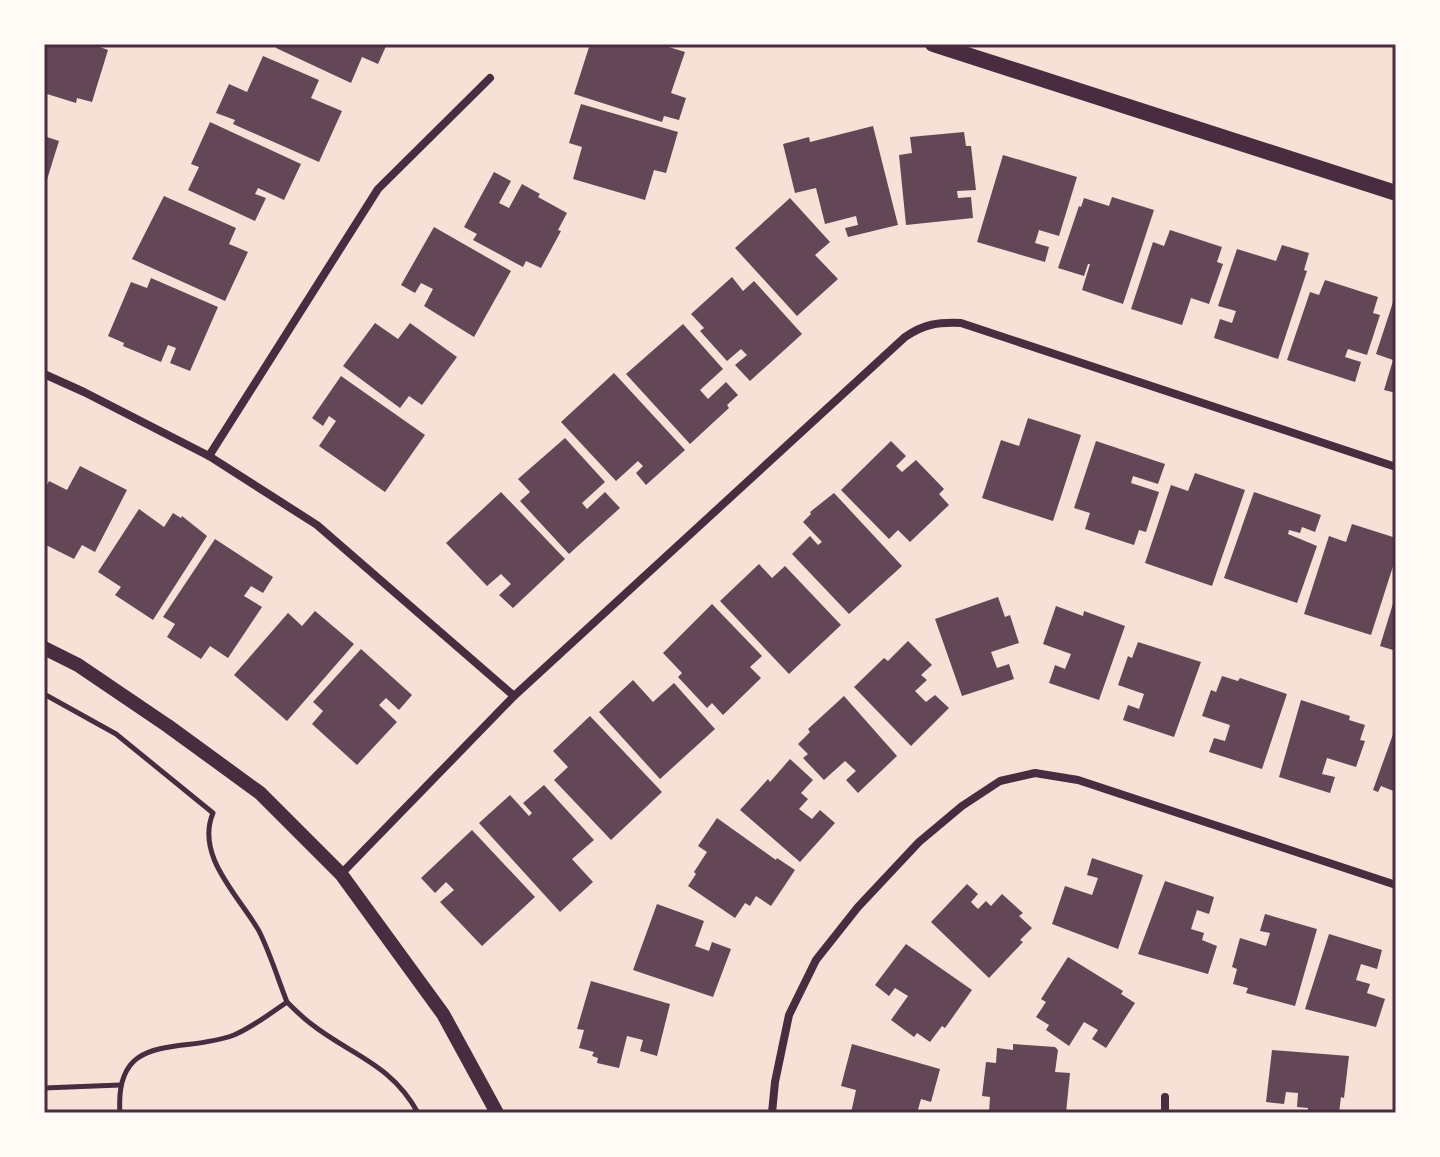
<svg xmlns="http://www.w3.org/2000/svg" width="1440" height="1157" font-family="Mulish,sans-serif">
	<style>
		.building { fill: #644757 }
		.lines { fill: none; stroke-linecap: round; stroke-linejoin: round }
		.path { stroke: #4a2c40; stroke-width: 5 }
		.minor { stroke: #4a2c40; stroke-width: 8 }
		.tertiary { stroke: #4a2c40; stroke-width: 14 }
		.secondary { stroke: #4a2c40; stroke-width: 16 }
		.neatline { fill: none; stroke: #4a2c40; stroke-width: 3 }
	</style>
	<rect width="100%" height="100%" fill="#f7e1d7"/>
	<g class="building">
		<polygon points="44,44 92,44 108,50 92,102 77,98 76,103 44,93"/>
		<polygon points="278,44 387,44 378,64 362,57 351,83 276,48"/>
		<polygon points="590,44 659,44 685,52 671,93 686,98 679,120 664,116 662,122 574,94"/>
		<polygon points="263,56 319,80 311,98 342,111 319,162 233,124 235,120 216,113 229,84 247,92"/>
		<polygon points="581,104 678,132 666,173 654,170 645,200 573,179 582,147 569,143"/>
		<polygon points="210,122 301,164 284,200 258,188 255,194 266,198 255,221 188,190 199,167 191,164"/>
		<polygon points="873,126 898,225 848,237 845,228 858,225 856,216 825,224 816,188 795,193 783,144 809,137 810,142"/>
		<polygon points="964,132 966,146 971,146 976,190 957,191 958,198 971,197 973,218 906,225 899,155 912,153 910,137"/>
		<polygon points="44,136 59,141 45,186 44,186"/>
		<polygon points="1003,155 1077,177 1059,236 1039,230 1035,243 1049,247 1045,262 977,242"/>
		<polygon points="494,172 511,181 499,203 509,208 522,184 540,194 538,197 567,213 558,230 561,231 541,268 526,261 523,267 473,240 477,234 464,227"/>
		<polygon points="164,196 236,228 229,244 248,252 225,301 132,259"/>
		<polygon points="1112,197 1154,210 1123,304 1082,290 1090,264 1088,264 1084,276 1058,268 1079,206 1081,207 1084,198 1109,206"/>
		<polygon points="790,198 830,242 815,255 838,279 797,316 735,248"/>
		<polygon points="434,227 511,271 474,337 424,306 433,289 421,283 415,293 401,285"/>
		<polygon points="1170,230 1222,247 1217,262 1223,264 1209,304 1191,298 1182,325 1131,309 1153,242 1164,246"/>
		<polygon points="1282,245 1309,253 1304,270 1307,271 1278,359 1214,338 1220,319 1232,323 1236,311 1218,306 1237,249 1276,261"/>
		<polygon points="732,277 743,291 754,281 802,334 750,381 735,365 747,355 741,349 727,361 700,331 704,328 691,314"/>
		<polygon points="151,278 218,307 190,371 170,363 176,348 168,345 161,362 123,346 124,343 108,336 131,282 147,288"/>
		<polygon points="1325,280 1378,297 1373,313 1380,315 1367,355 1348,349 1345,357 1361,362 1355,382 1287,360 1310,292 1319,295"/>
		<polygon points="1396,293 1396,393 1384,390 1393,360 1376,354"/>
		<polygon points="375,323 398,339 410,323 457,357 422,405 409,396 400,408 343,366"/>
		<polygon points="683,324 723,369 700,390 708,399 726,382 738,395 727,405 729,408 690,444 626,374"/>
		<polygon points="614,373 685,450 646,485 636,473 643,466 638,461 616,481 561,422"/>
		<polygon points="341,376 425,435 385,492 319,446 336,421 329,416 323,426 312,418"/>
		<polygon points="1028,418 1081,435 1053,521 982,498 1001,440 1019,446"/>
		<polygon points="565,438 605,482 582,503 587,509 605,492 620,508 569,554 520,501 530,492 518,479"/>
		<polygon points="891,441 906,456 896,466 902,472 916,460 944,489 939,494 949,505 910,542 898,530 889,539 841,490"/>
		<polygon points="1096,441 1165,464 1158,484 1133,476 1131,483 1159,492 1146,532 1139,530 1134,545 1085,529 1090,513 1074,508"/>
		<polygon points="80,466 127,490 95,552 82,545 74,559 44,544 44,491 49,481 67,490"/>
		<polygon points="1195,473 1245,490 1212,586 1145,563 1171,485 1188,491"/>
		<polygon points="501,492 565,559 513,608 499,595 511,584 501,574 487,586 446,543"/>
		<polygon points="1254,492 1321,515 1315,532 1302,527 1300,533 1289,530 1288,534 1317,546 1297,603 1224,578"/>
		<polygon points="834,493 902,566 849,614 792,554 810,536 818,545 822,542 803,522 811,514 810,512"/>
		<polygon points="139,509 164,527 173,513 181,518 182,516 207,536 153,620 115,595 121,587 98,572"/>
		<polygon points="1352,524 1396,538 1396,557 1371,635 1304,614 1329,536 1346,542"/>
		<polygon points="215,539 273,577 263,593 251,586 244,596 262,607 228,658 210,646 201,659 167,637 175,624 163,617"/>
		<polygon points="759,564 772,578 785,566 841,625 789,674 720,601"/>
		<polygon points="998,597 1005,617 1010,615 1019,643 991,652 997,668 1009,664 1014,679 962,696 935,619"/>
		<polygon points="1395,597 1396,597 1396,651 1380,646"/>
		<polygon points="712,604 762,656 750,667 761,678 723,715 712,703 707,708 678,677 682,673 663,653"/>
		<polygon points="1056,606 1083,616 1084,611 1125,626 1099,700 1049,683 1055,665 1065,669 1071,654 1043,644"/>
		<polygon points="315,611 354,644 287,721 234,675 288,613 302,626"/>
		<polygon points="908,641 932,665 921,675 927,680 915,691 926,702 935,695 949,708 911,746 854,687 884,658 888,661"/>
		<polygon points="1138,642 1201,662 1174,737 1123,720 1128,705 1139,709 1144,694 1118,685 1128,656 1132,658"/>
		<polygon points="361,649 412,695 399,710 386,698 379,705 397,722 357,765 312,724 323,711 313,702"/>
		<polygon points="1222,676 1238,681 1240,678 1287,694 1262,769 1209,752 1214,738 1225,741 1230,725 1202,716 1211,690 1216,692"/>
		<polygon points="633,680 653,702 674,683 715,729 660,779 599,712"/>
		<polygon points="844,696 897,756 858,793 846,780 856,771 845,761 824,780 803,758 808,754 798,744 810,732 808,729"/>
		<polygon points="1301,700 1350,716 1349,720 1365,725 1360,740 1365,741 1356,767 1327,758 1322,774 1335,777 1330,793 1279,777"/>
		<polygon points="590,716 662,792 611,840 554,780 568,767 553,751"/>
		<polygon points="1396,726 1396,792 1381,786 1378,792 1373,790"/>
		<polygon points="790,759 813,780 801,793 808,799 799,809 812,819 820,810 835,823 800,862 740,810 768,779 770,782"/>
		<polygon points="544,785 594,840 572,859 593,882 560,912 479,823 510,795 529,816 532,813 523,803"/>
		<polygon points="717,818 776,860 777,858 795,870 771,906 756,896 750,906 745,903 735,918 688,886 696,874 694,872 707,852 698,846"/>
		<polygon points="472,830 535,897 482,946 440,902 454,890 446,882 435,893 421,878"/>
		<polygon points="1092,858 1143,875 1118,949 1052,924 1065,886 1092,895 1098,878 1087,875"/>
		<polygon points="1165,881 1214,897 1209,914 1197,910 1191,929 1204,933 1202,940 1217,946 1208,974 1138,954"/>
		<polygon points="967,884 978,894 971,902 978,909 986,901 991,906 1002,894 1023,913 1019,916 1032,928 1020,940 1023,942 989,978 931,922"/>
		<polygon points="657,904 704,921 695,946 709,951 712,942 731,949 713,997 633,970"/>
		<polygon points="1265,914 1317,929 1295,1006 1246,993 1248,988 1233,984 1237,969 1232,967 1240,938 1266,946 1270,933 1260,931"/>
		<polygon points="1329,934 1382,950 1377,969 1361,964 1356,980 1370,984 1367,993 1385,999 1376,1027 1305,1009"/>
		<polygon points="906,944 972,990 945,1028 942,1026 930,1042 917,1033 914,1037 891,1020 908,996 895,988 889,996 875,985"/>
		<polygon points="1068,957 1123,991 1121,994 1135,1003 1106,1048 1092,1039 1098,1030 1084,1022 1069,1046 1046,1030 1049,1025 1036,1017 1046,1002 1041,999"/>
		<polygon points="591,981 670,1004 657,1056 640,1051 643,1040 627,1036 619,1068 597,1063 598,1058 592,1056 594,1052 579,1048 584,1030 577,1029"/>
		<polygon points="852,1044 940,1069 931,1102 921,1099 917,1113 851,1113 856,1090 841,1086"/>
		<polygon points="1013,1044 1055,1047 1058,1050 1055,1072 1070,1073 1066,1113 989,1113 990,1097 982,1096 986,1062 996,1063 997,1048 1013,1050"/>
		<polygon points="1272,1050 1349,1056 1344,1098 1341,1097 1339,1113 1308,1113 1308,1108 1297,1107 1298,1093 1286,1092 1284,1104 1266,1102"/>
	</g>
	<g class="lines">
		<g class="path">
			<path d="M44 694 116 734 213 813C195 856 239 896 259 931 270 953 278 979 287 1002"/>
			<polyline points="44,1088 120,1085"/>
			<path d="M120 1113C114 1029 182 1055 234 1035 253 1027 271 1013 287 1002 294 1009 302 1017 310 1023 350 1055 391 1063 418 1113"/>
		</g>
		<g class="minor">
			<polyline points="44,374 84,392 209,456 317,525 514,696"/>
			<polyline points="209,456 378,189 490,78"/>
			<path d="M341 874 514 696 905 337C924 324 938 322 961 323L1396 467"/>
			<polyline points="772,1113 775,1082 789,1015 816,960 858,907 919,842 962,806 1000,781 1035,773 1078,780 1396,885"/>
			<polyline points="1165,1113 1165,1097"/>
		</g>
		<polyline class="tertiary" points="44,648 78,665 168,726 260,793 341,874 443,1014 497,1113"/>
		<polyline class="secondary" points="933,44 1396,193"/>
	</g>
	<rect width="1440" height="1157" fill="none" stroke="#fffaf5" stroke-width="92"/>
	<rect x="46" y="46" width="1348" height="1065" class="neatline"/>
</svg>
